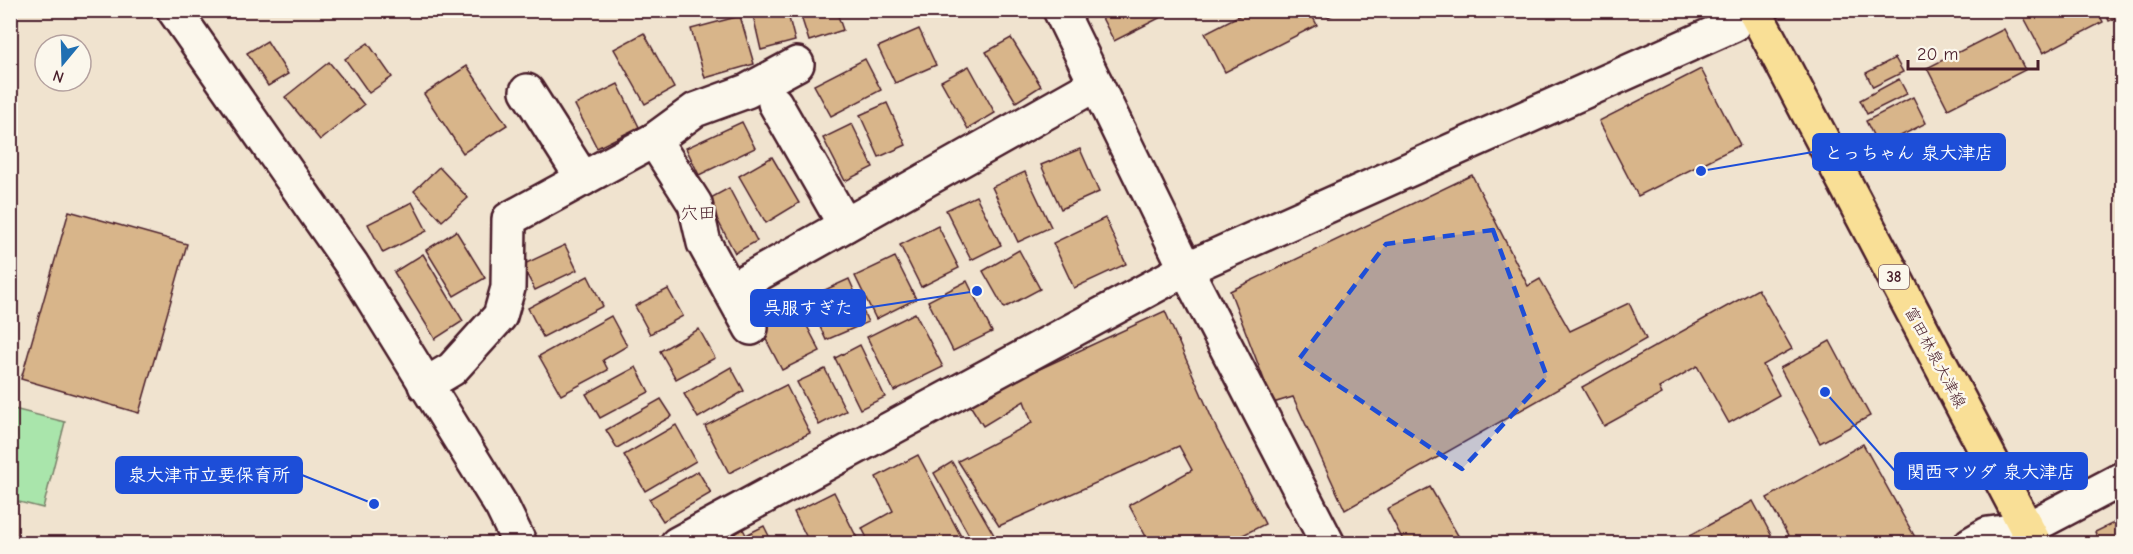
<svg xmlns="http://www.w3.org/2000/svg" width="2133" height="554" font-family="'Comic Neue','Klee One',sans-serif">
	<style>
		.green { fill: #a9e5ab; stroke: #7a826b; stroke-width: 1.5 }
		.building { fill: #d8b58a; stroke: #4a1f2b; stroke-width: 1.5 }
		.lines { fill: none; stroke-linecap: round; stroke-linejoin: round }
		.street-casing { stroke: #4a1f2b; stroke-width: 38 }
		.primary-casing { stroke: #4a1f2b; stroke-width: 38 }
		.street { stroke: #fbf7ec; stroke-width: 33 }
		.primary { stroke: #f9df96; stroke-width: 33 }
		.marked { fill: #1d4ed8; fill-opacity: 0.2; stroke: #1d4ed8; stroke-width: 4.5; stroke-dasharray: 12 8; stroke-linejoin: round }
		.labels { text-anchor: middle; stroke-width: 5; stroke-linejoin: round; paint-order: stroke }
		.shield { fill: #fbf7ec; stroke: #7f6065; stroke-width: 1.5 }
		.shield-label { font-size: 15px; font-weight: bold; fill: #4a1f2b }
		.street-label { font-size: 16px; fill: #4a1f2b; stroke: #fbf7ec }
		.neighbourhood-label { font-size: 18px; fill: #4a1f2b; stroke: #fbf7ec }
		.leader { fill: none; stroke: #1d4ed8; stroke-width: 2 }
		.callout-dot { fill: #1d4ed8; stroke: #fbf7ec; stroke-width: 2 }
		.callout { fill: #1d4ed8; stroke: #1d4ed8; stroke-width: 2 }
		.callout-label { font-size: 18px; text-anchor: middle; font-weight: bold; fill: #fff }
	</style>
	<rect width="100%" height="100%" fill="#f0e3cf"/>
	<filter id="ink" filterUnits="userSpaceOnUse"><feTurbulence type="fractalNoise" baseFrequency=".0167" numOctaves="2"/><feDisplacementMap in="SourceGraphic" scale="12" xChannelSelector="R" yChannelSelector="G"/><feConvolveMatrix kernelMatrix="1 2 1 2 8 2 1 2 1" color-interpolation-filters="sRGB"/></filter>
	<g filter="url(#ink)">
		<polygon class="green" points="10,408 65,422 43,508 11,500"/>
		<g class="building">
			<polygon points="755,10 787,10 795,41 761,50 752,11"/>
			<polygon points="799,10 836,10 843,30 809,41"/>
			<polygon points="1098,10 1175,10 1114,41"/>
			<polygon points="1250,10 1309,10 1317,25 1225,72 1205,33"/>
			<polygon points="1325,10 1342,10 1328,17"/>
			<polygon points="2020,10 2097,10 2103,22 2043,53"/>
			<polygon points="2104,10 2122,10 2122,15 2109,21"/>
			<polygon points="740,16 754,64 705,78 691,29"/>
			<polygon points="919,29 936,65 895,83 878,47"/>
			<polygon points="2004,29 2025,70 1948,109 1927,68"/>
			<polygon points="644,33 674,88 645,104 614,49"/>
			<polygon points="1011,38 1041,86 1016,102 986,52"/>
			<polygon points="267,41 288,74 268,86 247,53"/>
			<polygon points="368,43 392,77 369,93 345,59"/>
			<polygon points="1895,58 1903,72 1873,87 1866,73"/>
			<polygon points="865,59 881,90 831,116 814,85"/>
			<polygon points="329,62 364,105 320,140 285,97"/>
			<polygon points="467,66 507,125 463,153 424,94"/>
			<polygon points="969,66 995,113 968,129 941,81"/>
			<polygon points="1701,69 1740,145 1638,196 1599,121"/>
			<polygon points="1899,79 1907,94 1867,114 1860,100"/>
			<polygon points="618,84 639,127 597,148 575,105"/>
			<polygon points="1913,97 1926,123 1879,147 1866,121"/>
			<polygon points="887,103 906,145 879,157 860,115"/>
			<polygon points="742,122 755,148 699,175 686,148"/>
			<polygon points="852,124 873,167 845,181 823,138"/>
			<polygon points="1080,149 1099,192 1061,209 1041,165"/>
			<polygon points="772,157 799,203 766,223 739,176"/>
			<polygon points="439,167 468,198 442,221 414,191"/>
			<polygon points="1025,172 1051,227 1018,242 992,187"/>
			<polygon points="1472,175 1528,286 1540,279 1570,331 1629,303 1646,339 1345,510 1293,397 1273,403 1230,291"/>
			<polygon points="729,188 757,241 735,253 707,200"/>
			<polygon points="976,196 1001,245 971,260 946,210"/>
			<polygon points="412,202 427,231 383,253 368,224"/>
			<polygon points="69,211 187,244 139,413 21,379"/>
			<polygon points="1105,218 1126,264 1074,288 1053,243"/>
			<polygon points="938,226 959,268 921,287 900,245"/>
			<polygon points="456,231 485,278 454,296 426,250"/>
			<polygon points="565,245 577,270 535,290 522,265"/>
			<polygon points="1019,250 1040,289 1004,308 983,271"/>
			<polygon points="423,254 463,321 435,339 394,272"/>
			<polygon points="895,257 916,299 876,319 855,276"/>
			<polygon points="588,276 603,306 543,337 528,308"/>
			<polygon points="849,279 868,322 826,340 807,298"/>
			<polygon points="967,281 992,332 953,351 928,301"/>
			<polygon points="668,289 683,316 650,334 635,306"/>
			<polygon points="1758,289 1792,349 1763,365 1779,395 1729,423 1697,366 1659,388 1662,394 1604,426 1582,387"/>
			<polygon points="797,307 820,351 782,370 759,326"/>
			<polygon points="1165,311 1217,430 1265,524 1225,544 1150,544 1129,505 1192,470 1179,446 999,526 958,461 1032,423 1024,401 983,426 968,402"/>
			<polygon points="915,313 943,367 894,391 867,337"/>
			<polygon points="611,316 627,346 603,360 608,370 561,395 539,356"/>
			<polygon points="699,329 715,358 676,379 660,351"/>
			<polygon points="1830,341 1870,416 1820,443 1780,368"/>
			<polygon points="860,345 885,397 860,409 835,358"/>
			<polygon points="636,367 649,392 600,418 586,394"/>
			<polygon points="731,367 744,391 698,418 684,394"/>
			<polygon points="825,369 846,411 819,425 797,382"/>
			<polygon points="786,385 810,433 729,473 705,426"/>
			<polygon points="661,399 672,416 617,448 606,430"/>
			<polygon points="676,425 696,461 645,491 624,455"/>
			<polygon points="1863,444 1916,539 1908,544 1793,544 1767,498"/>
			<polygon points="918,455 965,544 870,544 862,528 893,511 876,477"/>
			<polygon points="952,462 994,535 980,544 974,544 934,473"/>
			<polygon points="698,471 711,493 663,521 649,499"/>
			<polygon points="1430,487 1463,544 1405,544 1387,509"/>
			<polygon points="834,492 860,544 810,544 794,512"/>
			<polygon points="1753,501 1776,544 1674,544"/>
			<polygon points="2122,519 2122,544 2101,544 2095,532"/>
			<polygon points="764,526 773,544 733,544 730,537 743,529 746,535"/>
		</g>
		<g class="lines">
			<defs>
				<g id="street">
					<polyline points="174,10 352,265 502,507 520,544"/>
					<polyline points="1060,10 1186,269 1328,544"/>
					<polyline points="527,91 583,179"/>
					<polyline points="775,103 845,225"/>
					<polyline points="654,140 695,110 747,91 797,64"/>
					<polyline points="730,290 1096,84"/>
					<polyline points="425,385 452,369 500,316 508,288 509,219 654,140 695,204 704,243 751,328"/>
					<polyline points="677,544 1186,269 1733,25 1735,10"/>
					<polyline points="1971,544 1988,534 2027,529 2122,479"/>
				</g>
				<polyline id="primary" points="1754,10 2035,544"/>
			</defs>
			<use href="#street" class="street-casing"/>
			<use href="#primary" class="primary-casing"/>
			<use href="#street" class="street"/>
			<use href="#primary" class="primary"/>
		</g>
	</g>
	<path class="marked" d="M1493 230 1547 377 1462 469 1299 359 1386 244Z"/>
	<g class="labels">
		<rect class="shield" x="1879" y="265" width="30" height="24" rx="4.5"/>
		<g class="shield-label">
			<text x="1894" y="282">38</text>
		</g>
		<g class="street-label">
			<text transform="translate(1936 357) rotate(62)" y="6">富田林泉大津線</text>
		</g>
		<g class="neighbourhood-label">
			<text x="698" y="219">穴田</text>
		</g>
	</g>
	<path class="leader" d="M1701 171L1813 152M977 291L865 308M1825 392L1895 471M374 504L302 475"/>
	<g class="callout-dot">
		<circle cx="1701" cy="171" r="6"/>
		<circle cx="977" cy="291" r="6"/>
		<circle cx="1825" cy="392" r="6"/>
		<circle cx="374" cy="504" r="6"/>
	</g>
	<g class="callout">
		<rect x="1813" y="134" width="192" height="36" rx="6"/>
		<rect x="751" y="290" width="114" height="36" rx="6"/>
		<rect x="1895" y="453" width="192" height="36" rx="6"/>
		<rect x="116" y="457" width="186" height="36" rx="6"/>
	</g>
	<g class="callout-label">
		<text x="1909" y="159">とっちゃん 泉大津店</text>
		<text x="808" y="314">呉服すぎた</text>
		<text x="1991" y="478">関西マツダ 泉大津店</text>
		<text x="209" y="481">泉大津市立要保育所</text>
	</g>
	<rect width="2133" height="554" fill="none" stroke="#fbf7ec" stroke-width="36"/>
	<rect x="18" y="18" width="2097" height="518" fill="none" stroke="#4a1f2b" stroke-width="2" filter="url(#ink)"/>
	<g transform="translate(63 63) rotate(199)"><circle r="28" fill="#fbf7ec" stroke="#b4a19f" stroke-width="1.5"/>
	<path d="M0-4.5L10 22L0 15L-10 22Z" fill="#1f6fb2"/>
	<text y="-9" font-size="16" font-weight="bold" text-anchor="middle" fill="#4a1f2b">N</text>
	</g>
	<path d="M1908 60v9h130v-9" fill="none" stroke="#4a1f2b" stroke-width="3"/>
	<text x="1917" y="60" font-size="18" fill="#4a1f2b" stroke="#fbf7ec" stroke-width="4.5" paint-order="stroke">20 m</text>
</svg>
